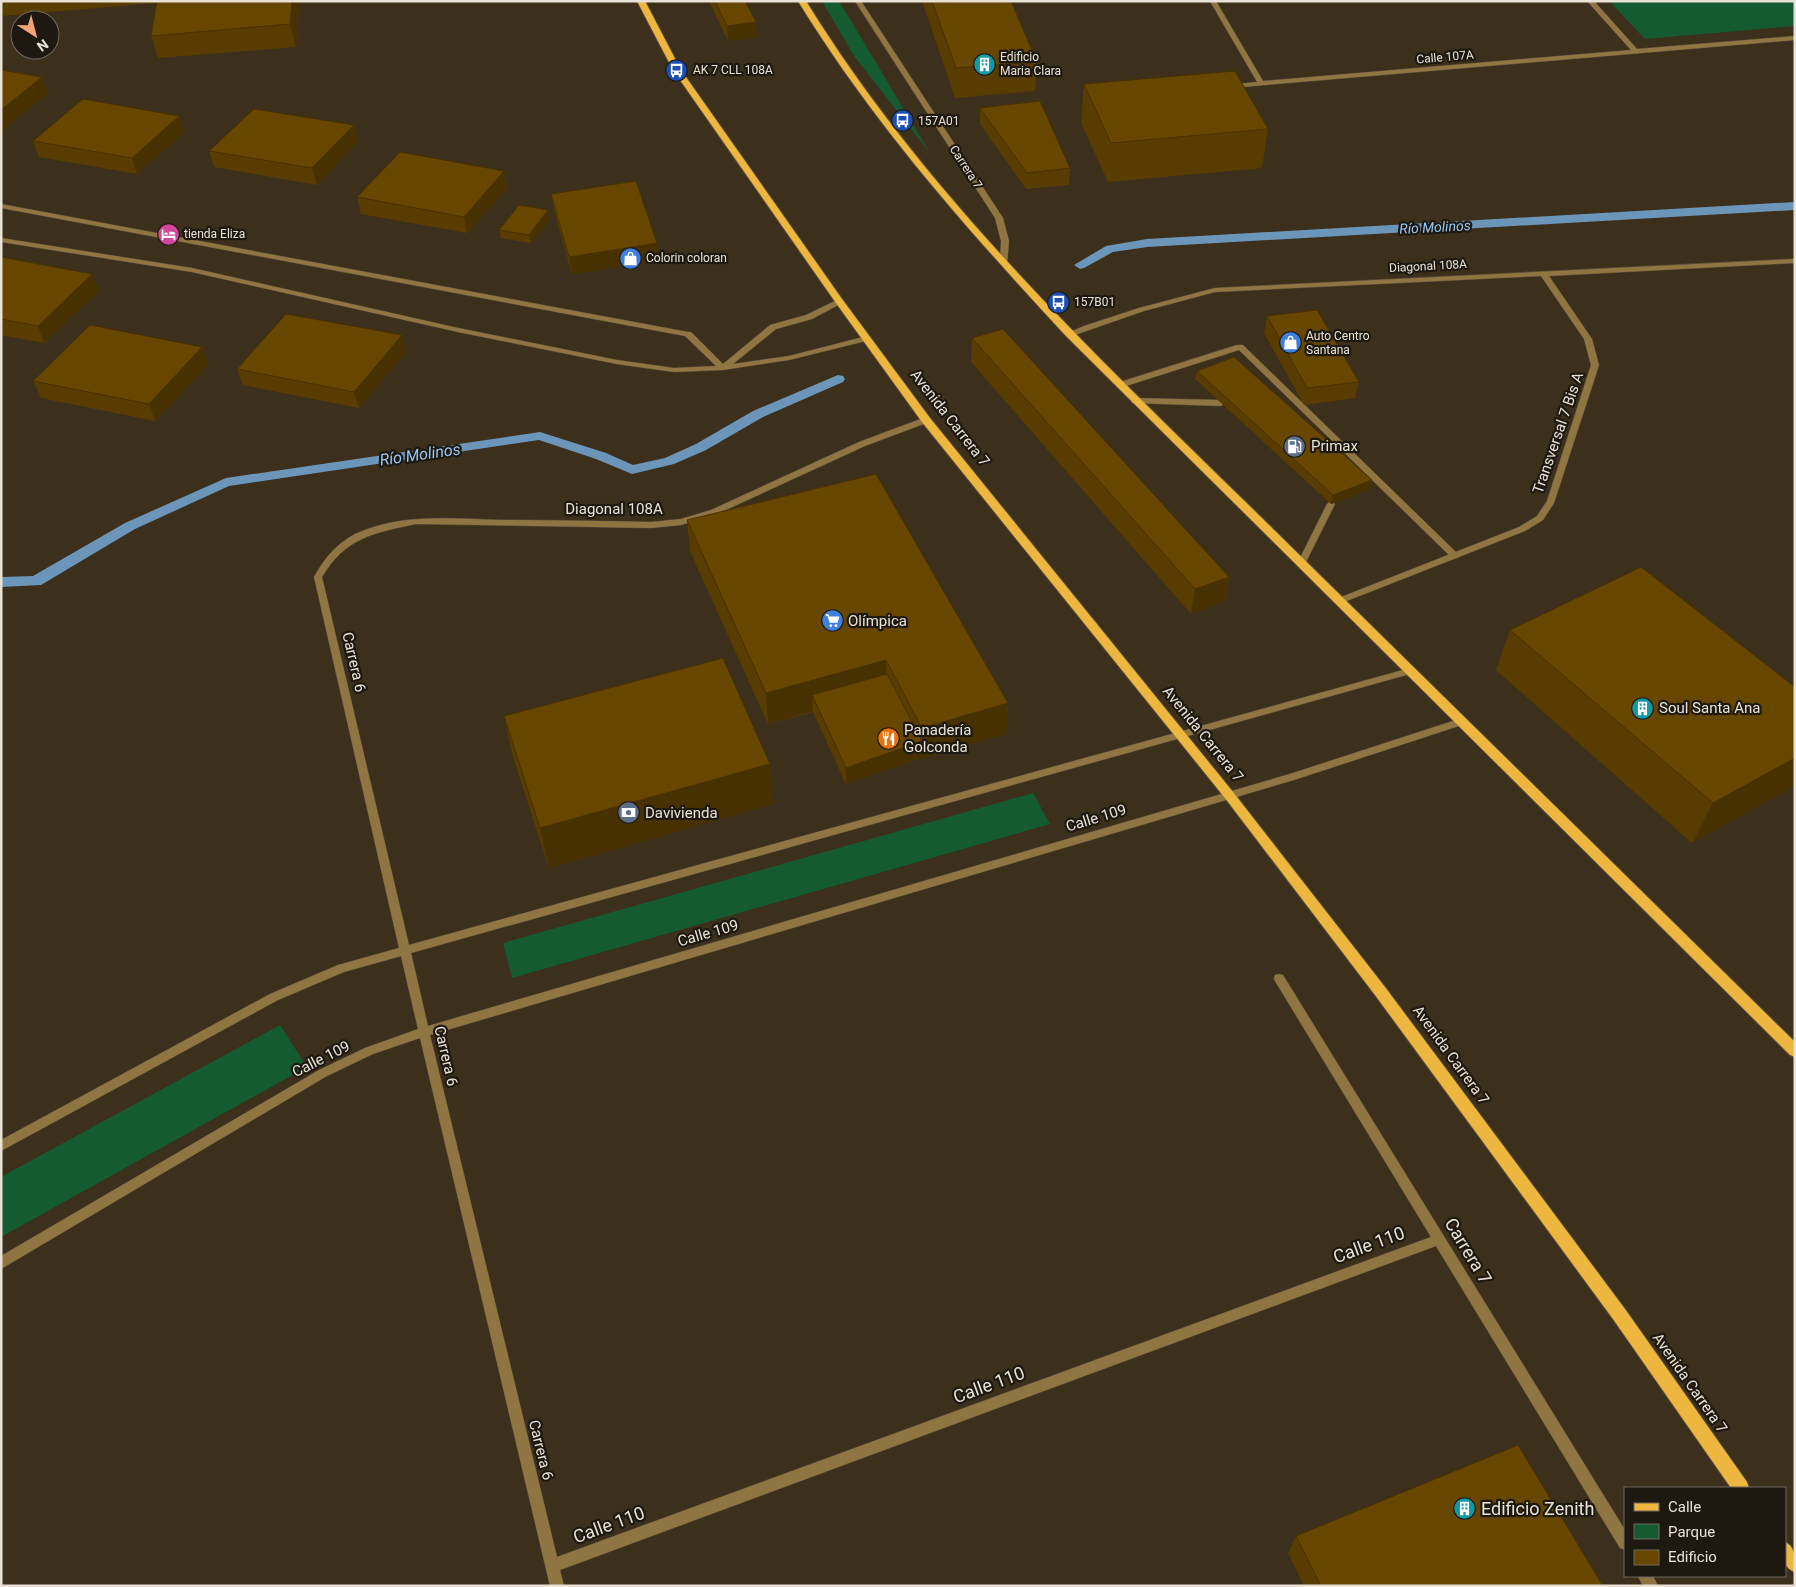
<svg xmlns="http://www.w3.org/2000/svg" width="1796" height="1587" font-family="Roboto,sans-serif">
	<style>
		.green { fill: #145b31 }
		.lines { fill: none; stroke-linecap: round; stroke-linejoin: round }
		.stream { fill: #6b96ba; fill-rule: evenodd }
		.lane-casing { stroke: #584c3a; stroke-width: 1 }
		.street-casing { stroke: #584c3a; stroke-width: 1 }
		.primary-casing { stroke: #584c3a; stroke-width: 2 }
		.lane { fill: #8f7542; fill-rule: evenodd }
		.street { fill: #8f7542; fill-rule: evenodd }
		.primary { fill: #edb63f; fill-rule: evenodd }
		.wall { fill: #593c00 }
		.shaded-wall { fill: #483100 }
		.building { fill: #674600; stroke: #483100 }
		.labels { text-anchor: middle; stroke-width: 4.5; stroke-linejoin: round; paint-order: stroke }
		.far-poi-label { font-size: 12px; fill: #eae2d6; stroke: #1e1910; text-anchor: start }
		.far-street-label { font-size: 12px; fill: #eae2d6; stroke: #1e1910 }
		.far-water-label { font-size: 14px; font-style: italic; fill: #96c6f5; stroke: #1e1910 }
		.street-label { font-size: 15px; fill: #eae2d6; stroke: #1e1910 }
		.poi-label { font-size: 15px; fill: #eae2d6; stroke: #1e1910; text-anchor: start }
		.water-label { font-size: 16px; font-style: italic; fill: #96c6f5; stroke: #1e1910 }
		.near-street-label { font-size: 18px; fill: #eae2d6; stroke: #1e1910 }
		.near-poi-label { font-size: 18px; fill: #eae2d6; stroke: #1e1910; text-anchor: start }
	</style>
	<rect width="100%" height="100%" fill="#3c301c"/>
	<g class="green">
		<polygon points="822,1 839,1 930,153 854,56"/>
		<polygon points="1609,1 1795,1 1795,26 1645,39"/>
		<polygon points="1033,793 1050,824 512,978 503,943"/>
		<polygon points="280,1025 307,1067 1,1237 1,1177"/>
	</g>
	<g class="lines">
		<g class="stream">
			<polygon points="1795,202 1795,210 1147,247 1113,252 1084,268 1080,269 1074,265 1106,246 1147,239"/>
			<polygon points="838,375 843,376 845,379 843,382 763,417 706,450 674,464 632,474 596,459 539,440 229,486 135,529 41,585 1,587 1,577 33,576 125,523 226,478 540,432 606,453 633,465 665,458 696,444 753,411"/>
		</g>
		<defs>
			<g id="lane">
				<polygon points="1,204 688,332 691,332 723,364 770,325 806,315 839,299 843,301 842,303 812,319 776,329 733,364 789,356 867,336 871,338 870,340 789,360 723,370 674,372 617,364 458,332 192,272 1,242 1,238 192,268 458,328 617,360 674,368 716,366 685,336 1,208"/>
				<polygon points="1237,345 1243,345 1458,554 1459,556 1458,558 1452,558 1239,350 1123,387 1117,387 1116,385 1117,383"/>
				<polygon points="1135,398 1221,400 1225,403 1221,406 1132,403 1131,401"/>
				<polygon points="1331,501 1335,504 1304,566 1298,566 1297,564 1327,504"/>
			</g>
			<g id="street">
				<polygon points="855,1 861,1 1003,218 1009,241 1007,265 1001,265 1000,263 1001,241 995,218"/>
				<polygon points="1210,1 1216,1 1263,81 1631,50 1587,1 1594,1 1637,49 1795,36 1795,40 1230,88 1227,86 1228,85 1257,82"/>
				<polygon points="1795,259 1795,263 1549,276 1592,339 1599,365 1554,503 1543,520 1525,531 1339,604 1334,601 1336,599 1519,527 1537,516 1547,501 1591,365 1584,339 1541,276 1215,292 1144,311 1072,336 1066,336 1065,334 1084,326 1139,308 1215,288"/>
				<path d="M926 417 929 418V422L865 446 717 514 681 525 651 528 416 524C374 533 346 537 322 577L409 945 1410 668 1415 671 1410 674 411 953 428 1026 1293 773 1462 718 1467 722 1465 724 1294 780 430 1035 557 1557 1431 1237 1275 981 1274 978 1275 975 1279 974 1283 975 1625 1530V1550L1620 1548 1436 1246 560 1570 564 1586H550L420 1038 373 1054 327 1076 1 1269V1256L319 1070 365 1048 418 1029 401 956 344 972 278 1000 1 1151V1140L270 994 338 965 399 948 314 577C324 559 336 544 355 534 402 512 456 519 506 520 554 520 603 521 651 522L681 519 711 510 859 442Z"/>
				<polygon points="1638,1576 1653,1576 1658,1586 1643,1586"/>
			</g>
			<g id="primary">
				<polygon points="637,1 645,1 681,70 842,299 930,418 1233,792 1385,987 1625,1309 1747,1482 1749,1488 1731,1488 1613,1319 1375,995 1225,798 922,422 836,303 673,70"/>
				<path d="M798 1H806C928 199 1099 358 1264 520 1441 694 1618 868 1795 1042V1057L1790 1055 1066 336C967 229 875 126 798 1Z"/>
				<path d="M1785 1542C1796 1547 1795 1560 1795 1572 1781 1567 1785 1554 1785 1542Z"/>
			</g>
		</defs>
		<use href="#lane" class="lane-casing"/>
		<use href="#street" class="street-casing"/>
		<use href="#primary" class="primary-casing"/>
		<use href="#lane" class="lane"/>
		<use href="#street" class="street"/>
		<use href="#primary" class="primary"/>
	</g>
	<g class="wall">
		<polygon points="1,1 299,1 296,47 158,58 151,36 157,3 1,16"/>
		<polygon points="709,1 745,1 757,37 728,41"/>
		<polygon points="922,1 1011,1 1037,62 1035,91 955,98"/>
		<polygon points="1084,84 1268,129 1262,168 1108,182 1081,123"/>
		<polygon points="980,108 1070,168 1069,185 1026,189 980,124"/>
		<polygon points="354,125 358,141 317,185 214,167 209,151"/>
		<polygon points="184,132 137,174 39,157 33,141"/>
		<polygon points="504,171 507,188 467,233 361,214 357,197"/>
		<polygon points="551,194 657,243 659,260 572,274 554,210"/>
		<polygon points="548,210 550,219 531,243 501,238 499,230"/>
		<polygon points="1,257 99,290 44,343 1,335"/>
		<polygon points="1267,316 1359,382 1355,398 1304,405 1264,333"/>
		<polygon points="972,338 1229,577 1225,601 1191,614 971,362"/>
		<polygon points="202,347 208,364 155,421 41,398 33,381"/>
		<polygon points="406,352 359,408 243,385 237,369"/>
		<polygon points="1197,371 1372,480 1370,489 1331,504 1195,379"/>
		<polygon points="687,520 1008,703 1006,734 921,758 846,784 813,712 768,724 690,551"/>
		<polygon points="1510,630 1795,687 1692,843 1496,670"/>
		<polygon points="504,716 773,804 549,868 513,757"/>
		<polygon points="1296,1536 1603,1586 1304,1586 1288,1553"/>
	</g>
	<g class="shaded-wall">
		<polygon points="292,1 299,1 296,47 290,24"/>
		<polygon points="756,22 757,37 728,41 727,26"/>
		<polygon points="42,77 48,93 1,132 1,110"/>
		<polygon points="179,116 184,132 137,174 132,158"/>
		<polygon points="354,125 358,141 317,185 312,168"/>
		<polygon points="504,171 507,188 467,233 464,217"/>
		<polygon points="548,210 550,219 531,243 529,235"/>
		<polygon points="657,243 659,260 572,274 569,257"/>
		<polygon points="92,274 99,290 44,343 38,326"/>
		<polygon points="402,335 406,352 359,408 354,392"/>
		<polygon points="202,347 208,364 155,421 149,404"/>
		<polygon points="1372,480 1370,489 1331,504 1333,495"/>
		<polygon points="1229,577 1225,601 1191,614 1195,589"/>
		<polygon points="886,660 887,691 812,695 813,711 768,724 766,693"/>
		<polygon points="1008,703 1006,734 921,758 846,784 846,768 922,741 922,728"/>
		<polygon points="1795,758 1795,786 1692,843 1713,803"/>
		<polygon points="770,764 773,804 549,868 540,828"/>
	</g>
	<g class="building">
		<polygon points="157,1 292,1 290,24 151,36"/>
		<polygon points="715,1 745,1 756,22 727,26"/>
		<polygon points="932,1 1011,1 1037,62 956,68"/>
		<polygon points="1,70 42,77 1,110"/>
		<polygon points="1235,71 1268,129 1111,143 1084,84"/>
		<polygon points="83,99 179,116 132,158 33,141"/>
		<polygon points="1040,101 1070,168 1027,173 980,108"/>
		<polygon points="254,109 354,125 312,168 209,151"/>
		<polygon points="400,152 504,171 464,217 357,197"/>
		<polygon points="636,181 657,243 569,257 551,194"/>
		<polygon points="519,205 548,210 529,235 499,230"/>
		<polygon points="1,257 92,274 38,326 1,319"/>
		<polygon points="1317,310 1359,382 1307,388 1267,316"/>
		<polygon points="286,314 402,335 354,392 237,369"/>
		<polygon points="90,325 202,347 149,404 33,381"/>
		<polygon points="1003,329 1229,577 1195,589 972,338"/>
		<polygon points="1234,357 1372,480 1333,495 1197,371"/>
		<polygon points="876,474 1008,703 922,728 886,660 766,693 687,520"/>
		<polygon points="1641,567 1795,687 1795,758 1713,803 1510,630"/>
		<polygon points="723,658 770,764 540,828 504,716"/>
		<polygon points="887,674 922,741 846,768 812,695"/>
		<polygon points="1518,1445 1603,1586 1321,1586 1296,1536"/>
	</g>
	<defs>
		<symbol id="building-disc" viewBox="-11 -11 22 22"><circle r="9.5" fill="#0f9aa8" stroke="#1e1910"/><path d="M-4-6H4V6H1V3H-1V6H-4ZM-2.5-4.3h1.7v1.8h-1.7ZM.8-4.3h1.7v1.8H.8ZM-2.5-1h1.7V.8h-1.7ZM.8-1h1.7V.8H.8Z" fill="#fff"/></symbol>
		<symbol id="bus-disc" viewBox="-11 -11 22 22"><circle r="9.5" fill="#1a4fb4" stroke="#1e1910"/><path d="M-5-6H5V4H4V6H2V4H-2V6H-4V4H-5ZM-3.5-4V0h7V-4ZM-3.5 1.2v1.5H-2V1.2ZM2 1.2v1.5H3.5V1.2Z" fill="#fff"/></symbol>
		<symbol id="hotel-disc" viewBox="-11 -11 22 22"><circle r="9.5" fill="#d1479c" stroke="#1e1910"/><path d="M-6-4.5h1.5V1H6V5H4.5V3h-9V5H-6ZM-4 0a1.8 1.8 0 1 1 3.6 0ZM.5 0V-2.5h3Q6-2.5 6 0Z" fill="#fff"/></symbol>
		<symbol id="shop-disc" viewBox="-11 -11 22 22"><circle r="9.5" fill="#3f7fe0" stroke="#1e1910"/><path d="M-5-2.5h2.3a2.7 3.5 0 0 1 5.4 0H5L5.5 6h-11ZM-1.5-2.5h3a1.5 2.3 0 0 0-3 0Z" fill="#fff"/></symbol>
		<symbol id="fuel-disc" viewBox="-11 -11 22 22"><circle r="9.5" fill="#5c6f8a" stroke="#1e1910"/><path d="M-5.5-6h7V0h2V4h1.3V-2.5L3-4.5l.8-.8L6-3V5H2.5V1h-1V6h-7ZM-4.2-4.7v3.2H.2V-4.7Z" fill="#fff"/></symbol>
		<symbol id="supermarket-disc" viewBox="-11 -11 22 22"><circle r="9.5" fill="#3f7fe0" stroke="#1e1910"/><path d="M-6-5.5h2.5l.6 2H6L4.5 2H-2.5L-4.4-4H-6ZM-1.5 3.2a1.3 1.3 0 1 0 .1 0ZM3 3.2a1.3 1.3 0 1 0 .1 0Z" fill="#fff"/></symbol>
		<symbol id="restaurant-disc" viewBox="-11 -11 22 22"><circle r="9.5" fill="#e8710a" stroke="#1e1910"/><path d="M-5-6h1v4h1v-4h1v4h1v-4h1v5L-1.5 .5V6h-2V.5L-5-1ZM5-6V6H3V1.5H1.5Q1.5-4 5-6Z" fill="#fff"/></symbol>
		<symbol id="bank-disc" viewBox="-11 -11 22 22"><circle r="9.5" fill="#5c6f8a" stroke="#1e1910"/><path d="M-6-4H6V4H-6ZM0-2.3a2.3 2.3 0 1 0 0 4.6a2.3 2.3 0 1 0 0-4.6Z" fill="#fff"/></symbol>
	</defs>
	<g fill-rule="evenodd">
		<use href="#building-disc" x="972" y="52" width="25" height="25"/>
		<use href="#bus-disc" x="664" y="58" width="25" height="25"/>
		<use href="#bus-disc" x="890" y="108" width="25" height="25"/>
		<use href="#hotel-disc" x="156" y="222" width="25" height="25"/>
		<use href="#shop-disc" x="618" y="246" width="25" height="25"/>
		<use href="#bus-disc" x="1046" y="290" width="25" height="25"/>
		<use href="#shop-disc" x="1278" y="330" width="25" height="25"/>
		<use href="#fuel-disc" x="1282" y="434" width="25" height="25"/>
		<use href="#supermarket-disc" x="820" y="608" width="25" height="25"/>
		<use href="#building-disc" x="1630" y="696" width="25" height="25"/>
		<use href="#restaurant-disc" x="876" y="726" width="25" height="25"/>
		<use href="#bank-disc" x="616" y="800" width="25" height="25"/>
		<use href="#building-disc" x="1452" y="1496" width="25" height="25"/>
	</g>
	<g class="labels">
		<g class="far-poi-label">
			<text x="1000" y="61">Edificio<tspan x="1000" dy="14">Maria Clara</tspan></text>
			<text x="693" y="74">AK 7 CLL 108A</text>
			<text x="918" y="125">157A01</text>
			<text x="184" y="238">tienda Eliza</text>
			<text x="646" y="262">Colorin coloran</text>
			<text x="1074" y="306">157B01</text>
			<text x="1306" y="340">Auto Centro<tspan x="1306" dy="14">Santana</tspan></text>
		</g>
		<g class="far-street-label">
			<text transform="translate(1445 57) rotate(-5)" y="4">Calle 107A</text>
			<text transform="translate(966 167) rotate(57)" y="4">Carrera 7</text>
			<text transform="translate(1428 266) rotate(-3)" y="4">Diagonal 108A</text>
		</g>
		<g class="far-water-label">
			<text transform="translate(1435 227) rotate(-3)" y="5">Río Molinos</text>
		</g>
		<g class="street-label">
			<text transform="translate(950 418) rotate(52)" y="5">Avenida Carrera 7</text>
			<text transform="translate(1558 433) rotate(-71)" y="5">Transversal 7 Bis A</text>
			<text x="614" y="514">Diagonal 108A</text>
			<text transform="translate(354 662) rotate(77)" y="5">Carrera 6</text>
			<text transform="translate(1203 734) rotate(51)" y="5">Avenida Carrera 7</text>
			<text transform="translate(1096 818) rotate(-17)" y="5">Calle 109</text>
			<text transform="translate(708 933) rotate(-16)" y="5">Calle 109</text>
			<text transform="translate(1451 1055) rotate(54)" y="5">Avenida Carrera 7</text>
			<text transform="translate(446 1056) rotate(77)" y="5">Carrera 6</text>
			<text transform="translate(321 1059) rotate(-27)" y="5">Calle 109</text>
			<text transform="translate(1690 1383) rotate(55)" y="5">Avenida Carrera 7</text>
			<text transform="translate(541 1450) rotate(76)" y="5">Carrera 6</text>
		</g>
		<g class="poi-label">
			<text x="1311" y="451">Primax</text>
			<text x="848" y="626">Olímpica</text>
			<text x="1659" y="713">Soul Santa Ana</text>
			<text x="904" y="735">Panadería<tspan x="904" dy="17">Golconda</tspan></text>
			<text x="645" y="818">Davivienda</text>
		</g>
		<g class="water-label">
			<text transform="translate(420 454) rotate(-8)" y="6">Río Molinos</text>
		</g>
		<g class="near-street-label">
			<text transform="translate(1369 1245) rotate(-20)" y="6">Calle 110</text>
			<text transform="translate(1468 1251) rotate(59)" y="6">Carrera 7</text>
			<text transform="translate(989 1385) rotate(-20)" y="6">Calle 110</text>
			<text transform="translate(609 1525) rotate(-20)" y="6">Calle 110</text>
		</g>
		<g class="near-poi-label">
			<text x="1481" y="1515">Edificio Zenith</text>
		</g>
	</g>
	<rect width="1796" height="1587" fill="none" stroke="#eae2d6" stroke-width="5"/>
	<rect x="1624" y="1487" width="162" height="90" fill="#1e1910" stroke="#70695f"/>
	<rect x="1634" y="1503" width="25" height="8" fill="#edb63f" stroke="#70695f"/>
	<text x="1668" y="1512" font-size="15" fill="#eae2d6">Calle</text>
	<rect x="1634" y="1524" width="25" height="15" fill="#145b31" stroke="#70695f"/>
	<text x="1668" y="1537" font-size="15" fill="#eae2d6">Parque</text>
	<rect x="1634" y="1550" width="25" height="15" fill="#674600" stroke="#70695f"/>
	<text x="1668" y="1562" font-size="15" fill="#eae2d6">Edificio</text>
	<g transform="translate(35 35) rotate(144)"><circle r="24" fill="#1e1910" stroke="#70695f"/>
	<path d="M0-4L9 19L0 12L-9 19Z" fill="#efa377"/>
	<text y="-8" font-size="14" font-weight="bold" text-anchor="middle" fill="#eae2d6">N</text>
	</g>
</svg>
